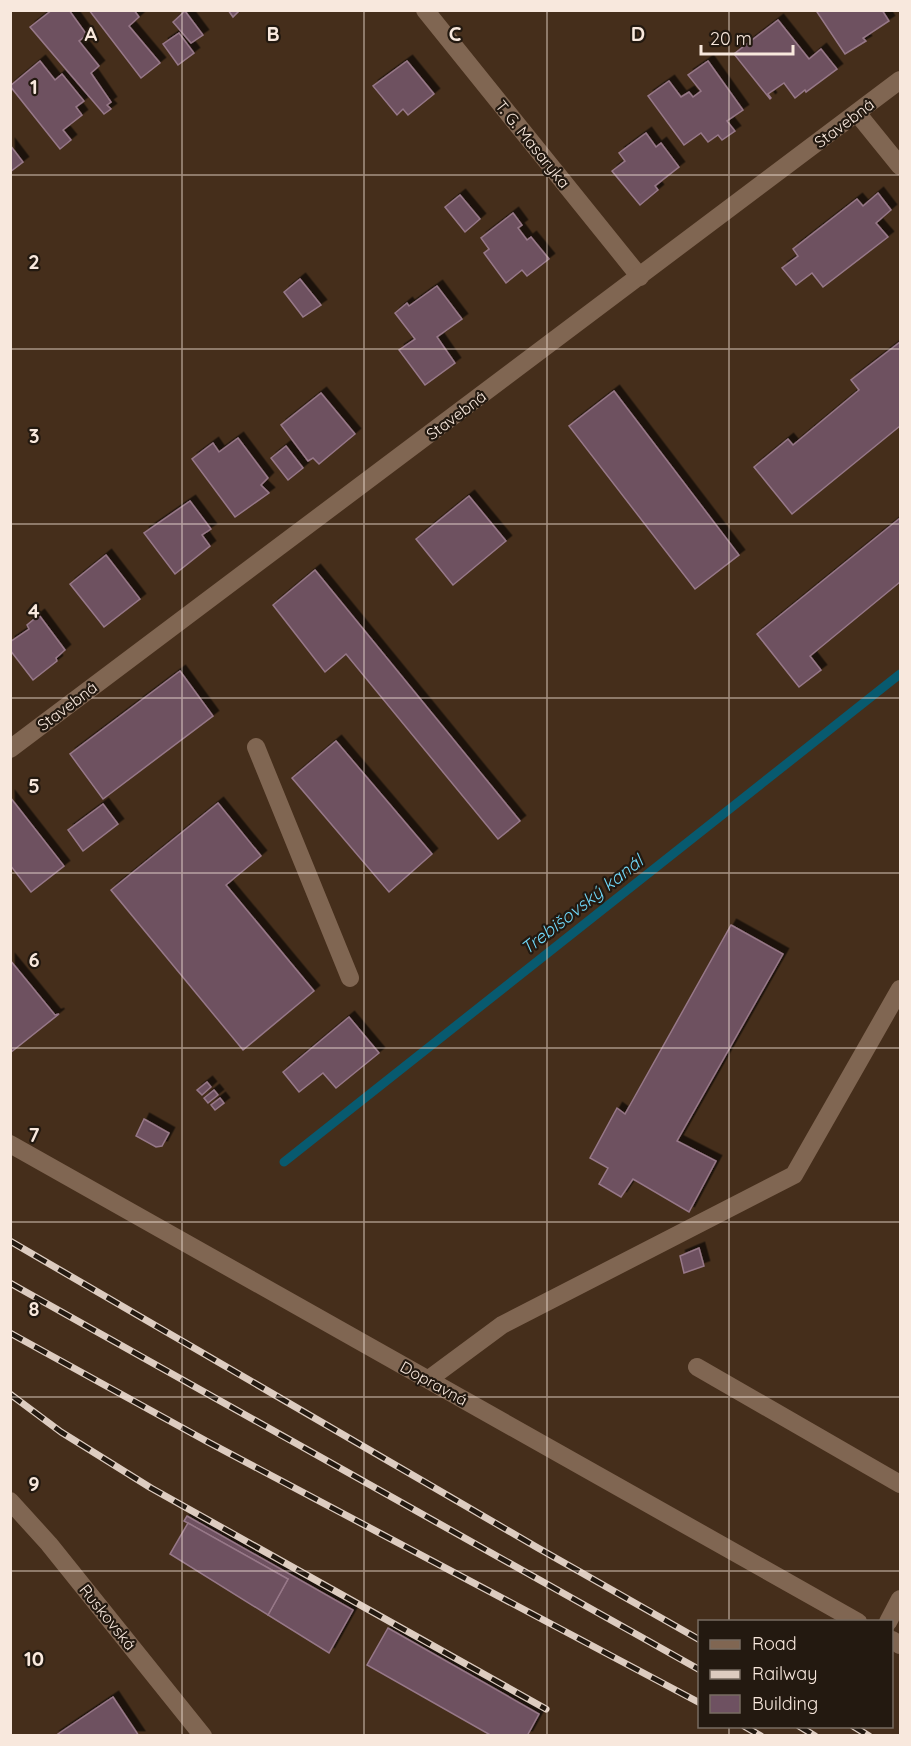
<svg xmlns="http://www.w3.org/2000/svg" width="911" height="1746" font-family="Quicksand,sans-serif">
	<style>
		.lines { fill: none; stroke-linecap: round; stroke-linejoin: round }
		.stream { stroke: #085a6f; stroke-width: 9 }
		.building { fill: #6e5161; stroke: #977888; stroke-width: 1.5; filter: url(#shadow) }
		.minor { stroke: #806652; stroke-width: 18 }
		.rail-casing { stroke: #ddccc0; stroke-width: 7 }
		.rail { stroke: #231910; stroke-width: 4.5; stroke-dasharray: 14; stroke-linecap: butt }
		.grid { fill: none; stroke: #f8e8dd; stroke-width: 1.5; stroke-opacity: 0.55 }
		.labels { text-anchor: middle; stroke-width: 4.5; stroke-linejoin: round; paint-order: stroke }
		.street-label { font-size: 16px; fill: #f8e8dd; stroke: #231910 }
		.water-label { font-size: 18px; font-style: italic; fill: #70d8f9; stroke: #231910 }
		.grid-label { font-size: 20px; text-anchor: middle; font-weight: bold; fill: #f8e8dd; stroke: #231910; stroke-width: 4.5; stroke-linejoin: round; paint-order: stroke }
	</style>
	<defs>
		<filter id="shadow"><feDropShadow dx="5.5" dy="-5.5" stdDeviation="0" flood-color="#0009"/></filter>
	</defs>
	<rect width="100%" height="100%" fill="#452e1b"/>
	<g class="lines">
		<polyline class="stream" points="284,1162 900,674"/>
	</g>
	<g class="building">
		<polygon points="52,10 69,10 87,35 79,41 99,66 91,73 111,102 107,105 111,109 104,114 30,27"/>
		<polygon points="89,10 134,10 139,17 129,26 160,63 141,78"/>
		<polygon points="228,10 240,10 233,17"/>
		<polygon points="820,10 882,10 889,21 863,38 866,41 845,54 817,12"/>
		<polygon points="185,11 203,35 191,43 173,22"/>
		<polygon points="778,20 809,59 821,49 837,69 806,92 805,90 795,98 784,83 768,94 771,98 770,99 734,54"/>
		<polygon points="179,33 194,53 178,65 163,44"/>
		<polygon points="40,61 55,80 62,74 84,101 76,107 82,115 63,130 71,140 60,149 10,86"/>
		<polygon points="407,61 434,94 408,115 403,109 397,115 373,86"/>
		<polygon points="708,61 743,110 727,121 735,131 722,140 718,135 708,142 701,133 684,145 648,96 669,81 681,97 689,92 693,97 701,91 688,75"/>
		<polygon points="646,133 656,147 661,143 679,167 655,186 658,190 640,205 612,171 625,161 619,153"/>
		<polygon points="10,145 23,162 10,172"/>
		<polygon points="878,193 891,210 876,223 888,237 823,287 812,273 796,285 782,268 798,256 793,249 857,199 863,206"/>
		<polygon points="460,195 480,219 465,232 445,207"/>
		<polygon points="513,213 522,225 518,228 527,240 531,237 549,259 527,276 522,270 506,283 484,253 489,249 481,238"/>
		<polygon points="300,279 321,305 303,317 284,292"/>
		<polygon points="437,286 462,319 437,337 455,363 425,385 399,350 415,339 395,313 407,303 409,306"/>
		<polygon points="900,342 900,426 792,514 754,467 788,439 793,445 859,390 851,380"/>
		<polygon points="614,391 739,555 695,589 569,426"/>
		<polygon points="321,393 355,434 319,464 313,458 308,461 281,425"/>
		<polygon points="238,438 268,478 261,485 269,493 235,517 192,459 213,443 219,452"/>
		<polygon points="286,446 303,468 288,480 271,458"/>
		<polygon points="469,496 506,541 453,585 416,539"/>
		<polygon points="190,501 211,529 202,535 210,546 175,574 144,533"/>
		<polygon points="900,518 900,582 810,656 821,670 799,687 757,634"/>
		<polygon points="106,555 140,599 104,627 70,584"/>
		<polygon points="315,570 520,821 498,839 346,654 325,672 273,605"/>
		<polygon points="39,615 65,650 56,658 57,661 33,680 10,650 10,642 29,629 27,625"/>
		<polygon points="180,671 213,716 103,799 70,754"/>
		<polygon points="336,741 432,854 389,892 292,778"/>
		<polygon points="10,797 64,866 31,892 10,865"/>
		<polygon points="218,803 261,856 226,885 314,991 243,1050 111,890"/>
		<polygon points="103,804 118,824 83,851 68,830"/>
		<polygon points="731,925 783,954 677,1141 716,1161 689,1212 633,1179 621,1197 599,1184 608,1168 590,1158 617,1108 625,1114"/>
		<polygon points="10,960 55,1015 59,1014 10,1053"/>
		<polygon points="349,1017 379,1053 336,1088 323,1073 299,1092 283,1072"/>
		<polygon points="207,1082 211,1087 202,1095 197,1090"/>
		<polygon points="214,1090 218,1095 208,1103 204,1098"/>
		<polygon points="220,1098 224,1103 215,1110 211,1105"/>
		<polygon points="144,1119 169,1133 162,1146 156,1147 136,1136"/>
		<polygon points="699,1248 704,1266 684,1273 680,1256"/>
		<polygon points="187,1516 353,1610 329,1653 268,1615 288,1579 184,1521"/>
		<polygon points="188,1523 288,1579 268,1615 170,1554"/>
		<polygon points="388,1628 539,1714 527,1736 492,1736 367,1665"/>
		<polygon points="113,1697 139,1736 55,1736"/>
	</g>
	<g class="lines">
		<g class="minor">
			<polyline points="425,10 640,277"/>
			<polyline points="857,113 900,166"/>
			<polyline points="256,747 350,978"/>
			<polyline points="10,749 900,80"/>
			<polyline points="10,1144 858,1622"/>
			<polyline points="697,1367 900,1484"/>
			<polyline points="429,1379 502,1325 794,1175 900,989"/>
			<polyline points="10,1501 49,1544 203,1736"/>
			<polyline points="888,1622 900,1599"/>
			<polyline points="892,1640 900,1645"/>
		</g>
		<defs>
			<g id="rail">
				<polyline points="10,1241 538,1548 700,1640"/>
				<polyline points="10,1283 700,1670"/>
				<polyline points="10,1333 208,1442 700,1703"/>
				<polyline points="10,1394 61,1432 151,1488 546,1709"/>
				<polyline points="744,1726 761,1736"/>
				<polyline points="799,1726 815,1736"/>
				<polyline points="853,1726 869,1736"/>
			</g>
		</defs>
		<use href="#rail" class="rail-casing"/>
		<use href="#rail" class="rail"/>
	</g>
	<path class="grid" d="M182 10V1736M364 10V1736M547 10V1736M729 10V1622M10 175H900M10 349H900M10 524H900M10 698H900M10 873H900M10 1048H900M10 1222H900M10 1397H900M10 1571H900M729 1726V1736"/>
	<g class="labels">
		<g class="street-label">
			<text transform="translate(844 123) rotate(-37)" y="6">Stavebná</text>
			<text transform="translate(533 144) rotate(51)" y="6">T. G. Masaryka</text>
			<text transform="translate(456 415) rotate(-37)" y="6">Stavebná</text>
			<text transform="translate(67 706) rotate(-37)" y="6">Stavebná</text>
			<text transform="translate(434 1383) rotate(29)" y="6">Dopravná</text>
			<text transform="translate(108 1617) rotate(51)" y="6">Ruskovská</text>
		</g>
		<g class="water-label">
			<text transform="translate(582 905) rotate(-38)" y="6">Trebišovský kanál</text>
		</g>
	</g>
	<g class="grid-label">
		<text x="91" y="41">A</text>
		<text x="273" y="41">B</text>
		<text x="455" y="41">C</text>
		<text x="638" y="41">D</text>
		<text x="34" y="94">1</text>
		<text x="34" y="269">2</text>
		<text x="34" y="443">3</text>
		<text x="34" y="618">4</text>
		<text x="34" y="793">5</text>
		<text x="34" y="967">6</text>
		<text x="34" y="1142">7</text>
		<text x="34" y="1316">8</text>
		<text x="34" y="1491">9</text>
		<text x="34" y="1666">10</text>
	</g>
	<rect width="911" height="1746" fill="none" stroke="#f8e8dd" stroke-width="24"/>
	<rect x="698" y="1620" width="195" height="108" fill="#231910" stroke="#786c62" stroke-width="1.5"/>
	<rect x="710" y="1640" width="30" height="9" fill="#806652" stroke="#786c62" stroke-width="1.5"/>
	<text x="752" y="1650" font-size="18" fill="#f8e8dd">Road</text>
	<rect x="710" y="1670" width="30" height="9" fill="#ddccc0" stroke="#786c62" stroke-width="1.5"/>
	<text x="752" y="1680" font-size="18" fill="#f8e8dd">Railway</text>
	<rect x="710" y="1695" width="30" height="18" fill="#6e5161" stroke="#786c62" stroke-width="1.5"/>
	<text x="752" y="1710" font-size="18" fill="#f8e8dd">Building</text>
	<path d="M701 45v9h92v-9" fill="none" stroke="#f8e8dd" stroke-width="3"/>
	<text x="710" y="45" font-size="18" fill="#f8e8dd" stroke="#231910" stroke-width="4.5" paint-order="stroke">20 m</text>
</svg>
